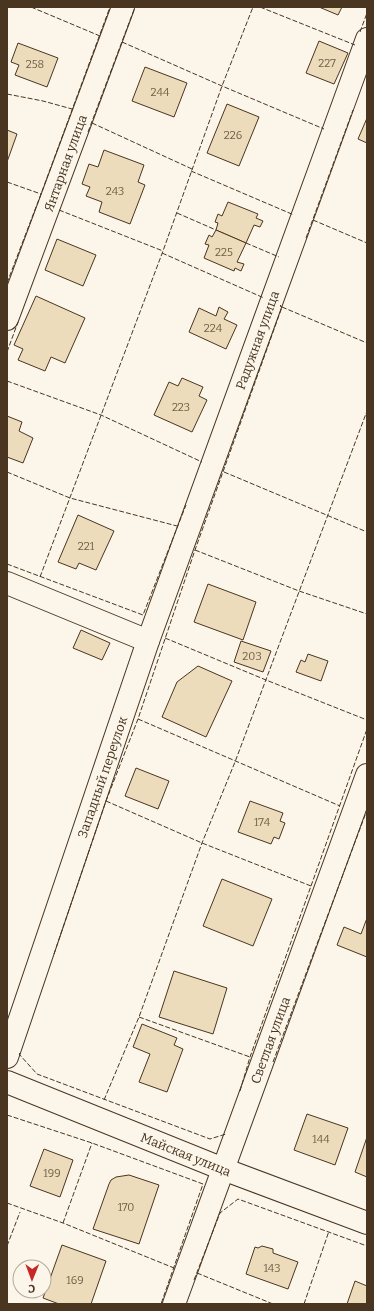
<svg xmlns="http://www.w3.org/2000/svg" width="374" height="1311" font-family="Bitter,serif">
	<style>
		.building { fill: #ecdcbc; stroke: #4a3520 }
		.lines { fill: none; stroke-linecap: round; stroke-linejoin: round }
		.minor-casing { stroke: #4a3520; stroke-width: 24 }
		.minor { stroke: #fbf6e9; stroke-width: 22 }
		.fence { stroke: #4a3520; stroke-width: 1; stroke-dasharray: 5 2; stroke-linecap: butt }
		.labels { text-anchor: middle; stroke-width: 3; stroke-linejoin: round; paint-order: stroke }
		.number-label { font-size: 11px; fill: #725f47 }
		.street-label { font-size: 13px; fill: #4a3520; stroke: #fbf6e9 }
	</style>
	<rect width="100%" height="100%" fill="#fbf6e9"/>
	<g class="building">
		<polygon points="319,7 342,7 338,15"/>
		<polygon points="319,41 348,53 334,84 306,73"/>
		<polygon points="18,43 58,58 47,87 15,75 19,65 11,62"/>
		<polygon points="145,67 187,83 174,117 132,101"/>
		<polygon points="227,104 259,117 239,166 207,153"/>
		<polygon points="367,118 367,143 358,139"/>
		<polygon points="7,130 17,134 7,162"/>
		<polygon points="104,150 144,165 138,182 145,185 130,224 99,212 102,202 86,196 90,187 82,184 89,164 98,167"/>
		<polygon points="228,202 258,214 256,218 263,221 260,227 254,225 246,243 216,230 218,223 215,222 218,214 222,216"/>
		<polygon points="216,230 246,243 237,262 244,264 241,271 235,268 234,271 204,258 209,245 205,244 209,235 212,237"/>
		<polygon points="57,239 96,255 83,286 45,270"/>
		<polygon points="36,296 85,318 65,363 51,357 45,371 18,360 23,349 14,345"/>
		<polygon points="219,307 228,312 224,319 237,325 226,349 189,332 199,308 216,316"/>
		<polygon points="182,378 203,387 199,396 207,400 192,432 154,415 169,382 178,386"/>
		<polygon points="7,416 22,422 19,431 33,438 23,463 7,457"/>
		<polygon points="78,515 114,531 96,570 79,563 76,569 58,562"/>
		<polygon points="208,584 256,602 243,640 194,622"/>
		<polygon points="81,630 110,643 102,660 73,648"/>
		<polygon points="241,641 271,651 263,672 234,662"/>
		<polygon points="308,654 328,661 321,681 296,672 301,660 305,662"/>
		<polygon points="198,666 232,681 206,737 162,717 177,682"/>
		<polygon points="136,768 169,781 158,809 125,796"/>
		<polygon points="250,801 283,813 280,821 285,823 279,839 274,837 271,844 238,832"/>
		<polygon points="222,879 272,899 253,946 203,926"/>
		<polygon points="367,918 367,957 337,945 344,927 361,934"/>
		<polygon points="174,971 227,988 213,1034 159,1017"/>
		<polygon points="142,1024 177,1038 174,1045 183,1049 167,1092 139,1082 150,1054 133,1047"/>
		<polygon points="307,1114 348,1128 335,1165 294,1150"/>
		<polygon points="367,1137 367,1177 355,1172"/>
		<polygon points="44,1149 73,1160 60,1197 30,1186"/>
		<polygon points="129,1175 159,1185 139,1244 93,1229 109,1184 111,1180 116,1177"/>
		<polygon points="62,1245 106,1261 91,1304 59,1304 43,1298"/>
		<polygon points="262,1246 273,1249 273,1253 298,1262 288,1289 246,1274 255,1247 258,1248"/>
		<polygon points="355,1281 367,1286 367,1304 347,1304"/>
	</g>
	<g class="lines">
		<defs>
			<g id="minor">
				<polyline points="7,319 123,7"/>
				<polyline points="7,583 148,641 7,1057"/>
				<polyline points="148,641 367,39"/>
				<polyline points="7,1082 223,1169 367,1223"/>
				<polyline points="174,1304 367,775"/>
			</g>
		</defs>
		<use href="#minor" class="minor-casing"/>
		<use href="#minor" class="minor"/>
		<g class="fence">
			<polyline points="31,7 100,36"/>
			<polyline points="260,7 355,45"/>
			<polyline points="360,32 367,13"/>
			<polyline points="122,42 222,86 324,129"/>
			<polyline points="7,94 43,101 72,109"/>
			<polyline points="92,123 192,169"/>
			<polyline points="88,132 135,7"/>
			<polyline points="191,171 294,215"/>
			<polyline points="7,182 41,194"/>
			<polyline points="59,210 163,251"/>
			<polyline points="177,213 216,230"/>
			<polyline points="313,220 367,243"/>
			<polyline points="306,238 353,110"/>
			<polyline points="246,243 279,257"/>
			<polyline points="162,253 264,298"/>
			<polyline points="7,283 41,194 110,7"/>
			<polyline points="282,307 367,343"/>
			<polyline points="7,352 18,322"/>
			<polyline points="7,381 101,415 202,462"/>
			<polyline points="7,472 70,498 177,526"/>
			<polyline points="224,472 367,532"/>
			<polyline points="195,550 299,591 367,614"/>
			<polyline points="7,564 143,615 186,505"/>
			<polyline points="40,577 163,251 222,86 253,7"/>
			<polyline points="165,638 266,680 367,720"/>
			<polyline points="138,719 340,806"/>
			<polyline points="106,801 202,843 311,886"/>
			<polyline points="54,954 106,801 138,719 195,550 282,307 280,306 281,305"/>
			<polyline points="139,1017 250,1057"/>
			<polyline points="20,1053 19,1054 37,1074 210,1139 226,1134"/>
			<polyline points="273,1062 367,810"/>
			<polyline points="240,1091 250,1057 367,729"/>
			<polyline points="104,1100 139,1017 202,843 235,762 367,411"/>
			<polyline points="7,1115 92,1143 203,1184 161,1304"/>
			<polyline points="7,1203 63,1223 174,1268"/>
			<polyline points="63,1223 92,1143"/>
			<polyline points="7,1246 20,1212"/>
			<polyline points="197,1273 273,1304"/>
			<polyline points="194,1280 220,1213 238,1199 367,1246"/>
			<polyline points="304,1304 329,1231"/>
		</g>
	</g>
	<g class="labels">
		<g class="number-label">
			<text x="327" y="67">227</text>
			<text x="35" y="68">258</text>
			<text x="160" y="96">244</text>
			<text x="233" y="139">226</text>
			<text x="115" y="195">243</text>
			<text x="224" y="256">225</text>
			<text x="213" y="332">224</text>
			<text x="181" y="411">223</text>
			<text x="86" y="550">221</text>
			<text x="252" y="660">203</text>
			<text x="262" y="826">174</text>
			<text x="321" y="1143">144</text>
			<text x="52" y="1177">199</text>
			<text x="126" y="1211">170</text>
			<text x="272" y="1272">143</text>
			<text x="75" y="1284">169</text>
		</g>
		<g class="street-label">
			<text transform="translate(65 163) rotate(-70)" y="5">Янтарная улица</text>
			<text transform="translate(257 340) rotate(-70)" y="5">Радужная улица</text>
			<text transform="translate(102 777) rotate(-71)" y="5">Западный переулок</text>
			<text transform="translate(270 1040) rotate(-70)" y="5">Светлая улица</text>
			<text transform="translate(186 1154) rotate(22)" y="5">Майская улица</text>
		</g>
	</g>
	<rect width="374" height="1311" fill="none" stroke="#4a3520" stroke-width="16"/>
	<g transform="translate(32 1279) rotate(181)"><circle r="19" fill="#fbf6e9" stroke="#b4a999"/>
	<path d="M0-3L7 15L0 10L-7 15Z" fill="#c62828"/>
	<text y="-6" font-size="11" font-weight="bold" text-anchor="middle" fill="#4a3520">С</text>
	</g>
</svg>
